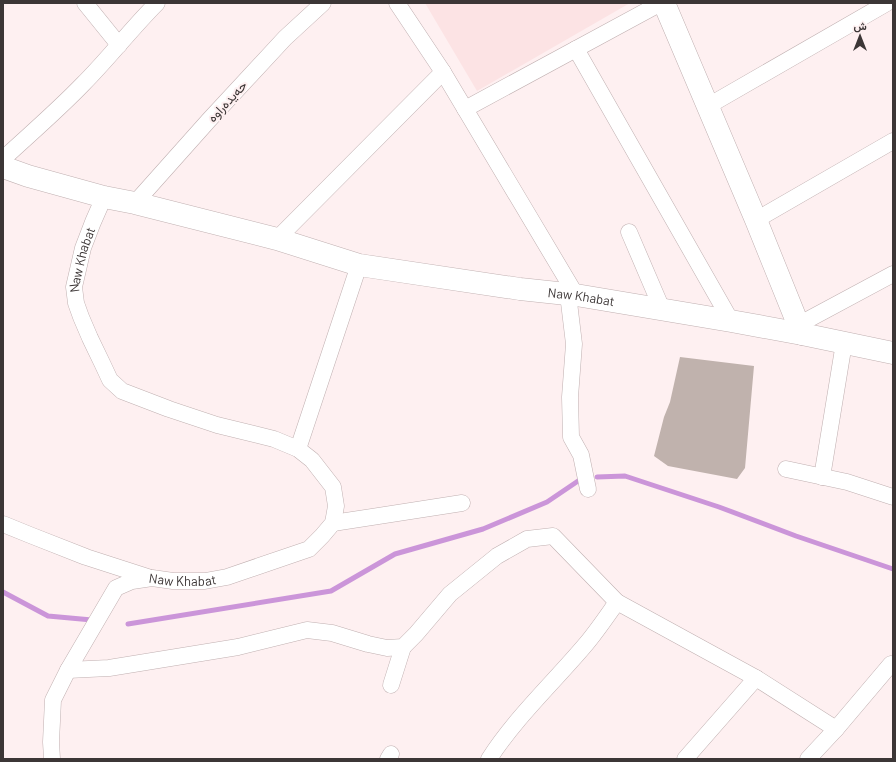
<svg xmlns="http://www.w3.org/2000/svg" width="896" height="762" font-family="Barlow,Vazirmatn,sans-serif">
	<style>
		.built { fill: #fce3e4 }
		.lines { fill: none; stroke-linecap: round; stroke-linejoin: round }
		.stream { stroke: #cb95d9; stroke-width: 5 }
		.building { fill: #c0b2ad }
		.street-casing { stroke: #c0b0b1; stroke-width: 17 }
		.secondary-casing { stroke: #c0b0b1; stroke-width: 23 }
		.street { stroke: #fff; stroke-width: 16 }
		.secondary { stroke: #fff; stroke-width: 22 }
		.labels { text-anchor: middle; stroke-width: 4; stroke-linejoin: round; paint-order: stroke }
		.street-label { font-size: 13px; fill: #3c3636; stroke: #fef0f1 }
	</style>
	<rect width="100%" height="100%" fill="#fef0f1"/>
	<polygon class="built" points="425,3 630,3 477,91"/>
	<g class="lines">
		<g class="stream">
			<polyline points="597,477 625,476 719,507 796,536 893,569"/>
			<polyline points="3,592 48,616 92,620"/>
			<polyline points="128,624 331,591 395,554 483,529 547,502 581,479"/>
		</g>
	</g>
	<polygon class="building" points="680,357 754,366 745,468 737,479 668,466 654,456 664,417 670,402"/>
	<g class="lines">
		<defs>
			<g id="street">
				<polyline points="85,3 119,45"/>
				<polyline points="397,3 443,72 576,295"/>
				<polyline points="576,49 731,321"/>
				<polyline points="708,106 887,3"/>
				<polyline points="465,109 661,3"/>
				<path d="M3 159C30 134 58 110 83 84 109 58 131 29 157 3"/>
				<polyline points="135,203 209,120 285,38 323,3"/>
				<polyline points="756,220 893,141"/>
				<polyline points="629,232 662,309"/>
				<polyline points="277,239 443,72"/>
				<polyline points="568,294 574,344 570,397 571,437 581,455 588,489"/>
				<polyline points="798,325 893,274"/>
				<polyline points="298,449 359,265"/>
				<polyline points="786,469 847,482 893,497"/>
				<polyline points="822,477 844,343"/>
				<polyline points="333,523 462,503"/>
				<polyline points="3,524 30,535 86,557 148,577"/>
				<polyline points="68,670 109,668 238,647 307,630 332,633 368,644 387,648 403,647 416,634 450,594 497,556 527,539 553,536 617,602 756,678 836,729"/>
				<polyline points="391,685 403,647"/>
				<path id="s1" d="M52 759 51 742 53 700 68 670 116 588 132 581 152 578 173 581H205L227 577 309 549 322 536 333 523 336 506 333 487 312 460 298 449 274 439 217 425 169 409 122 391 110 380 103 365 90 338 81 317 76 303 74 287 83 248 93 222 104 197"/>
				<polyline points="388,759 391,754"/>
				<path d="M489 759C516 717 554 682 586 644 597 631 607 616 617 602"/>
				<polyline points="685,759 756,678"/>
				<polyline points="808,759 836,729 891,664"/>
			</g>
			<g id="secondary">
				<polyline points="664,3 756,220 802,334"/>
				<path id="s2" d="M3 167 28 176 104 197 135 203 277 239 359 265 520 289 576 295 731 321 802 334 893 353"/>
			</g>
		</defs>
		<use href="#street" class="street-casing"/>
		<use href="#secondary" class="secondary-casing"/>
		<use href="#street" class="street"/>
		<use href="#secondary" class="secondary"/>
	</g>
	<g class="labels">
		<g class="street-label">
			<text transform="translate(227 101) rotate(-47)" y="5">حەیدەراوە</text>
			<text dy="5" stroke="none"><textPath href="#s1" startOffset="842">Naw Khabat</textPath></text>
			<text dy="5" stroke="none"><textPath href="#s2" startOffset="594">Naw Khabat</textPath></text>
			<text dy="5" stroke="none"><textPath href="#s1" startOffset="256">Naw Khabat</textPath></text>
		</g>
	</g>
	<rect width="896" height="762" fill="none" stroke="#3c3636" stroke-width="8"/>
	<g transform="translate(860 36)" stroke="#fef0f1" stroke-width="3" paint-order="stroke">
	<path d="M0-3L7 15L0 10L-7 15Z" fill="#3c3636"/>
	<text y="-6" font-size="11" font-weight="bold" text-anchor="middle" fill="#3c3636">ش</text>
	</g>
</svg>
